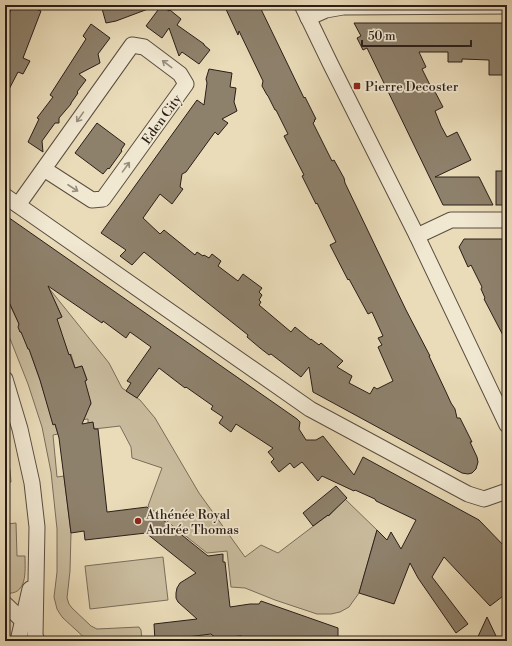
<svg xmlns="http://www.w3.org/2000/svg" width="512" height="646" font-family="'Libre Bodoni',serif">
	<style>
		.green { fill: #c9bc9e; stroke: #7a6d5c }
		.building { fill: #8e816c; stroke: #2a1e19 }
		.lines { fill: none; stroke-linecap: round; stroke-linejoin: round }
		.minor-casing { stroke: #5a4e41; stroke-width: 17 }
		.minor { stroke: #f1e8d2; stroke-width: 15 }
		.oneway { stroke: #978d7f }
		.poi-dot { fill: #8f2418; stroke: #f1e8d2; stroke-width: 1.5 }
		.labels { text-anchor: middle; stroke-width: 3.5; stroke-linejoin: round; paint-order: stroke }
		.poi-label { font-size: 13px; fill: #2a1e19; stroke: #f1e8d2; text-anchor: start }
		.street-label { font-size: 13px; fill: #2a1e19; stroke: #f1e8d2 }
	</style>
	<rect width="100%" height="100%" fill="#eadcb9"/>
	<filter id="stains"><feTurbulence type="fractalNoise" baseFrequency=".005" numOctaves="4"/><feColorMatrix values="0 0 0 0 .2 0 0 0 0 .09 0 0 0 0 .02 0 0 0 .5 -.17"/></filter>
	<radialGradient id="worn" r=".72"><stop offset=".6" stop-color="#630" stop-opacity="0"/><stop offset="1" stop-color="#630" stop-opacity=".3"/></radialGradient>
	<g class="green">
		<path d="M48 287 109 363 122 388 140 400 155 418 199 493 245 557 261 545 278 553 328 515 329 516 345 499 377 530 359 593 349 607 340 612 331 614H317L275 600 245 588 231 587 227 551 207 553 148 506 162 468 132 458 131 447 120 426 94 429 93 423H88V419L78 420V418L86 415 84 409C87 408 90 407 91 404L81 382 87 380 82 366 75 368 71 354 69 355 62 337 57 333 61 331 59 326 50 322 62 317Z"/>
		<polygon points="5,301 8,301 19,324 20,332 23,333 28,349 29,349 40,380 54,425 55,424 58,434 53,435 57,477 64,476 71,533 70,571 67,598 69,604 72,608 91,626 97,629 139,627 141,630 142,641 88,641 63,618 60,614 57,609 54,597 57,572 57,529 51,472 42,427 28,384 5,326"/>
		<polygon points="5,447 10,470 11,482 5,483"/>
		<path d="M16 523 17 556H25C25 571 28 596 5 593V526L7 524Z"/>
		<polygon points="163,557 168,600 90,609 85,566"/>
	</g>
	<g class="building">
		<polygon points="13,5 38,5 36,9 41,11 23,58 30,61 23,74 18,72 5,97 5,23"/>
		<polygon points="101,5 156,5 156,6 116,21 106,23"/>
		<polygon points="160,5 169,11 170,10 181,19 177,25 204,44 204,45 210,50 199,64 182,52 179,56 169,28 162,38 147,27 147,26 146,26 161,6"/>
		<polygon points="224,5 259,5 304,98 305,97 316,119 314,120 315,121 313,123 332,161 334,160 344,178 345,183 406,310 430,356 429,356 446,392 451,403 455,409 457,418 460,418 472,442 470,442 477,457 478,462 476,469 472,473 468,474 462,473 313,392 309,367 301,377 271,354 269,355 260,348 247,337 248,335 144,252 132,265 120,256 126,250 101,233 197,100 204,105 207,83 206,79 209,69 232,73 230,87 236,88 234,102 237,111 222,119 228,123 218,135 215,132 186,172 182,174 180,187 183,189 172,204 160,194 143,218 160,234 164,230 195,255 197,252 203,256 204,255 209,258 212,254 221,261 218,266 238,281 243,274 262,288 259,292 262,295 259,300 261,302 259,305 291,332 295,327 311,340 311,339 319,345 321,343 343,361 337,367 352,376 349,383 370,394 374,387 377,389 393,381 378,347 382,345 378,338 383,336 372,312 368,314 349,279 348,280 330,245 336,242 317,203 316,204 302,176 304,175 284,136 288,134 276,110 275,110 268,96 267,95 262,86 263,81 239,31 238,35"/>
		<polygon points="354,23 507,23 507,47 506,47 505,61 506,75 489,75 489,60 462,59 462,62 448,62 448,52 419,52 426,67 422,69 432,89 433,88 443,107 435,111 441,126 447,137 457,132 471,160 435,177 479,177 493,205 443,205 367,48 363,50 357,38 361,36"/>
		<polygon points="91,24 110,38 98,54 100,63 79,74 86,80 77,92 78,93 71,103 71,104 59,118 59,123 55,123 42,141 43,152 28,142 39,119 37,118 53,97 50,95 86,39 83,36"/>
		<polygon points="97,123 125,144 121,150 122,151 109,169 108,168 103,174 75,153"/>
		<rect x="496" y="171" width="11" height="34"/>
		<polygon points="5,215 297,419 300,422 299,429 306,440 316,440 323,436 354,475 363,457 479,520 507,549 507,593 490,606 444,557 432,577 468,624 456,633 418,578 410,563 394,604 359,593 377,530 387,540 391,532 401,549 416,520 376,501 375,499 355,490 354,491 322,476 318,481 302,462 294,468 290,463 279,472 271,462 274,459 268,452 273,448 236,424 231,432 219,423 223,417 211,409 213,406 186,387 185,388 159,368 137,398 126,391 131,383 127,381 151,347 130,332 126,338 103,321 102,323 48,286 62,317 57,319 69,355 70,354 75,368 82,366 87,380 85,381 91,403 82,424 93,422 94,429 98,429 107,512 147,507 208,556 223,554 223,562 225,562 230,607 250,604 259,604 261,601 338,628 338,641 256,641 241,636 216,638 211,634 155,641 154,624 197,619 178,602 176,598 176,593 177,588 180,583 196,573 146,533 85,540 84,531 71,533 59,438 55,424 53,425 40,380 29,349 28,349 21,332 20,332 18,327 19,324 9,302 5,301"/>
		<polygon points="464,239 507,239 507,343 484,299 485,298 481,289 482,287 471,265 468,267 459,247"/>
		<polygon points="336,486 347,498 328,516 328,515 313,526 303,513"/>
		<polygon points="487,617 496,636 486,641 476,641"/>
	</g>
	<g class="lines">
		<defs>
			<g id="minor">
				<polyline points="302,5 330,63 417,236 507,425"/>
				<polyline points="308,18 326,10 343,7 507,6"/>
				<polyline points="5,196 310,409 468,494 484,499 507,491"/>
				<polyline points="18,205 132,45 144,47 180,74 186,84 103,199 92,200 44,169"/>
				<polyline points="417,236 451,220 507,220"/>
				<polyline points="5,379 20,429 32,483 37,527 35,635 37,641"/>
				<polyline points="5,604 22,620"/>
				<polyline points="18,641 30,589"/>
			</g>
		</defs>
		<use href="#minor" class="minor-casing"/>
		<use href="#minor" class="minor"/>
	</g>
	<defs><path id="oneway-shaft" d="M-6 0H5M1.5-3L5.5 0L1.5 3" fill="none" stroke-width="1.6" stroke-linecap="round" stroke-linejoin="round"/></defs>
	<g class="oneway">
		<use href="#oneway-shaft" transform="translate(167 64) rotate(-143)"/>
		<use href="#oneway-shaft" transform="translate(80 117) rotate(125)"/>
		<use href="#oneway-shaft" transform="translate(126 167) rotate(-54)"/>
		<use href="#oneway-shaft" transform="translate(73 188) rotate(33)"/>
	</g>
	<g class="poi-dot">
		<rect x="353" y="82" width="8" height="8" rx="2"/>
		<circle cx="138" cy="521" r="4"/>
	</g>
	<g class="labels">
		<g class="poi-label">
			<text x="365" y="91">Pierre Decoster</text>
			<text x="146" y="519">Athénée Royal<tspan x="146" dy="15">Andrée Thomas</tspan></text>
		</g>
		<g class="street-label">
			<text transform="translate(161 119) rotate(-54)" y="5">Eden City</text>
		</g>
	</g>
	<rect width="512" height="646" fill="none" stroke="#eadcb9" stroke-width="20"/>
	<rect x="6" y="6" width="500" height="634" fill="none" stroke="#2a1e19" stroke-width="2"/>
	<rect x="10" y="10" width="492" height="626" fill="none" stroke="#2a1e19"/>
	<path d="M362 40v6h109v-6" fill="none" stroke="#2a1e19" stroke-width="2"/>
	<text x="368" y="40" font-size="12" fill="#2a1e19" stroke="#f1e8d2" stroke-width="3" paint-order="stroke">50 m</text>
	<rect width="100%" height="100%" filter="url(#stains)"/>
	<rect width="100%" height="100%" fill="url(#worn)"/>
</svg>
